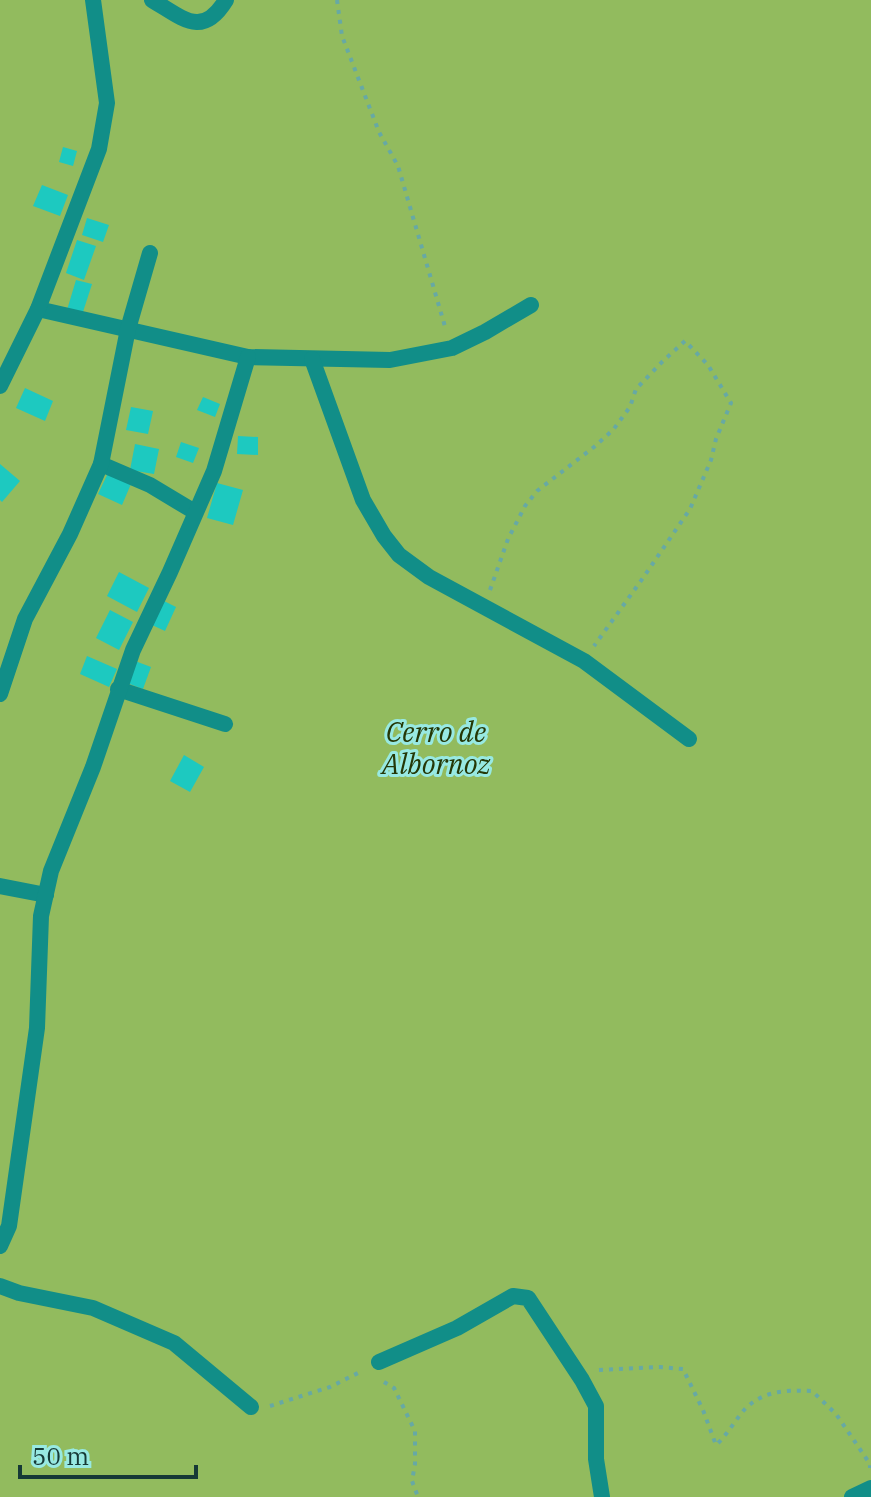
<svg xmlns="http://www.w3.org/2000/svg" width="871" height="1497" font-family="'IBM Plex Serif',serif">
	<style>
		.green { fill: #92bb5e }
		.building { fill: #1dc9c0 }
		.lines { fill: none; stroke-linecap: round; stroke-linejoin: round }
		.path { stroke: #67a9a4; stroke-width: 4; stroke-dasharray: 4 6; stroke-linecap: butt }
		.minor { stroke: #118e88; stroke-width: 16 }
		.labels { text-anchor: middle; stroke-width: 6; stroke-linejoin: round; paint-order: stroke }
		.park-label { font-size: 28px; font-style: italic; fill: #243706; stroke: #98e9e2 }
	</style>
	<rect width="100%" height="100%" fill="#8bdcd5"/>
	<rect class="green" x="0" y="0" width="871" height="1497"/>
	<g class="building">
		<polygon points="63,147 77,151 73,166 59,162"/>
		<polygon points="42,185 68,195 60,216 33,206"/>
		<polygon points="87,218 109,225 103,242 82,235"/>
		<polygon points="77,240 96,246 84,280 66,273"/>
		<polygon points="76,280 92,284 82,315 67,310"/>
		<polygon points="25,388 53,401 45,421 16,408"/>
		<polygon points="203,397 220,404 215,417 197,410"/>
		<polygon points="131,407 153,411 148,434 126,430"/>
		<polygon points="238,436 258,437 258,455 237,454"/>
		<polygon points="181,442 199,448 193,463 176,457"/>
		<polygon points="135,444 159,449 154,474 130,470"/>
		<polygon points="0,464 20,481 2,502 0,500"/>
		<polygon points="108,473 131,484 122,505 98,494"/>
		<polygon points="217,483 243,490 233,525 207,518"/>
		<polygon points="119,572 149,588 137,612 107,596"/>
		<polygon points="164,601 176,607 165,631 152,625"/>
		<polygon points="110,610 133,622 119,650 96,638"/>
		<polygon points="87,656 117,669 109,687 80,674"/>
		<polygon points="135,661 151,667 143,689 127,683"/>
		<polygon points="184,755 204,767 190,792 170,781"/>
	</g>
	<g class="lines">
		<g class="path">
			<polyline points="337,0 342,36 379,132 398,166 446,330"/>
			<polyline points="490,590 508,539 525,506 537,491 594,447 613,430 630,407 636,389 662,362 685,341 708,365 731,403 716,439 711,460 690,509 643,578 594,646"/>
			<path d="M599 1370 659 1367 683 1369 703 1410 716 1445C728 1434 735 1420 745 1409 764 1390 787 1390 812 1391L836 1414 870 1464V1468"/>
			<polyline points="384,1382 394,1388 415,1431 415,1464 412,1481 418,1497"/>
			<polyline points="270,1406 330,1387 362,1371"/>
		</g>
		<g class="minor">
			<path d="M152 0C183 18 202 39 226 0"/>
			<polyline points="38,309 248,357 390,360 452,348 485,332 531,305"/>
			<polyline points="312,359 363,500 384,536 399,555 429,577 584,661 689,739"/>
			<polyline points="0,386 38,309 99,149 107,103 93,0"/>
			<polyline points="101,464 150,485 195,512"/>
			<polyline points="118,689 225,724"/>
			<polyline points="0,694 25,619 70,534 101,464 128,329 150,253"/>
			<polyline points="0,886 46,895"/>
			<polyline points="0,1246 9,1226 37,1028 41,916 51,871 93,767 133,650 170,572 214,471 248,357"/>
			<polyline points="0,1286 19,1293 93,1308 174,1343 251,1407"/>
			<polyline points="379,1362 457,1328 513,1296 528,1298 582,1380 596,1406 596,1459 602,1497"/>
			<polyline points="852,1497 871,1488"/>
		</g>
	</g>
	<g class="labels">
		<g class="park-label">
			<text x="436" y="742">Cerro de<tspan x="436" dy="32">Albornoz</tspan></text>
		</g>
	</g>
	<path d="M20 1465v12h176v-12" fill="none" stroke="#163936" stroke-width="4"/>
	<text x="32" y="1465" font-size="24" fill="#163936" stroke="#98e9e2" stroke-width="6" paint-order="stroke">50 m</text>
</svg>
